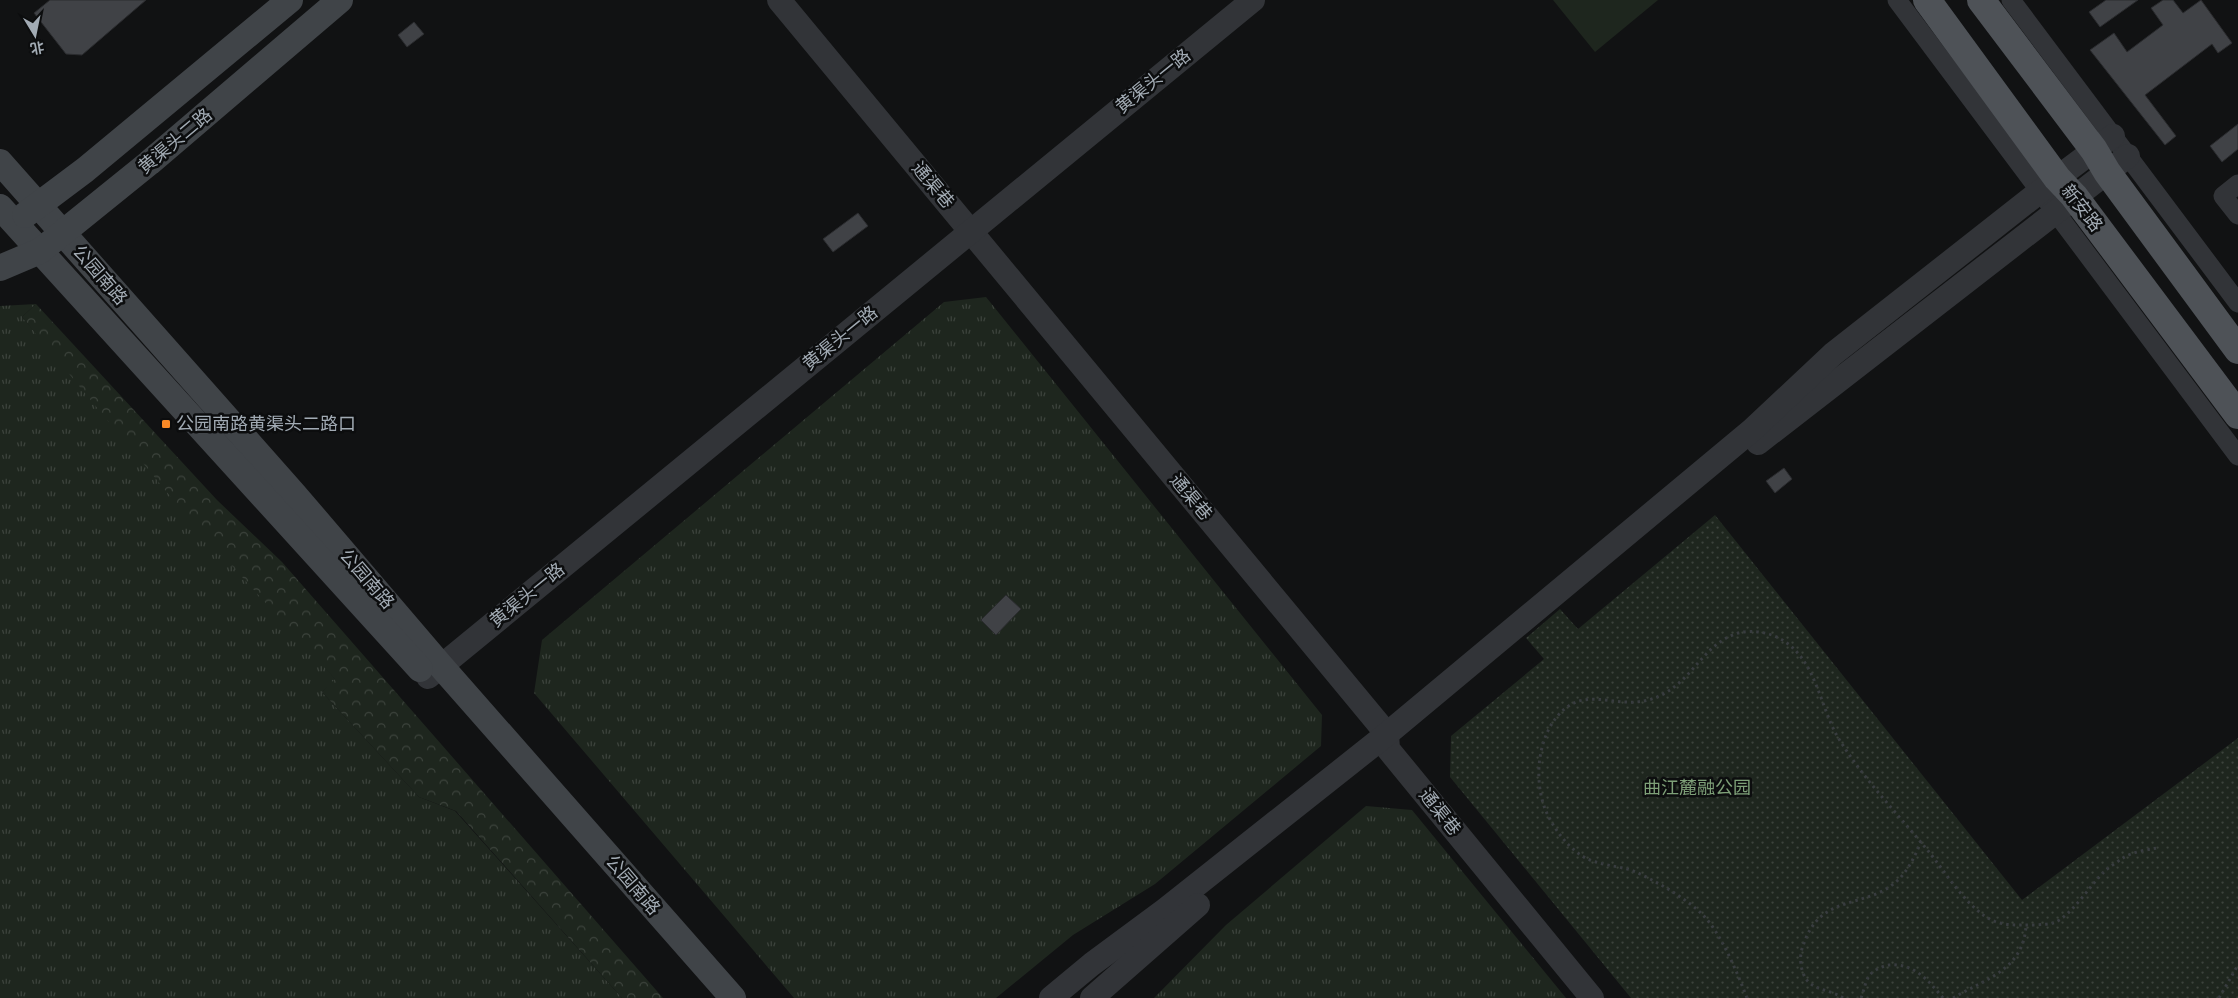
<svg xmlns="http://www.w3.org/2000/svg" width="2238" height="998" font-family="'Sofia Sans Condensed','Noto Sans SC',sans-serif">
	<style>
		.grass { fill: url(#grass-tufts) }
		.forest { fill: url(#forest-crowns) }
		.park { fill: url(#park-dots) }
		.garden { fill: #1e261e }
		.building { fill: #404246; stroke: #2b2c2f }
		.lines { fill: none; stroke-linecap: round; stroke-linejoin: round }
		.path { stroke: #383c3f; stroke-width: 3; stroke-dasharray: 2.5 4; stroke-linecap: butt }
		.minor { stroke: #323438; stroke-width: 19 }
		.tertiary { stroke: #323438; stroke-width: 24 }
		.secondary { stroke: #404448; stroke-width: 26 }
		.primary { stroke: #4e5257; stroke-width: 28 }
		.poi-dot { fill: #f78826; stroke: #0c0d0e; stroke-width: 2 }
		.labels { text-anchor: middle; stroke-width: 5; stroke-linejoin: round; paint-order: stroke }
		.street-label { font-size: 18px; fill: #a2abb4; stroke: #0c0d0e }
		.poi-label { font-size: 18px; fill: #a2abb4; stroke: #0c0d0e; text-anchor: start }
		.park-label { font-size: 18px; fill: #7ea078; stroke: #0c0d0e }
	</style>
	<defs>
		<pattern id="grass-tufts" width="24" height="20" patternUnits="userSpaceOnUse" patternTransform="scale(1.25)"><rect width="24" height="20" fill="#1e261e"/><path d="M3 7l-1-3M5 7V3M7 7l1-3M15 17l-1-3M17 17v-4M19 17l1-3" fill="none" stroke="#3c433c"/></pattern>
		<pattern id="forest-crowns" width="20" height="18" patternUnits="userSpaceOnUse" patternTransform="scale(1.25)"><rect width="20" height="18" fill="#1e261e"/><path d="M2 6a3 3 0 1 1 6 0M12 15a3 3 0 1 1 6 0" fill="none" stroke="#3c433c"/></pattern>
		<pattern id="park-dots" width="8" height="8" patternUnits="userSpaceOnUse" patternTransform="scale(1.25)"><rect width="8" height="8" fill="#1e261e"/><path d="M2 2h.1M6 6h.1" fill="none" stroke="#3c433c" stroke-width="1.8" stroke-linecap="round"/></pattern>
	</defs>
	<rect width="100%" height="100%" fill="#111213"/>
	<g class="grass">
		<polygon points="986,297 1322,715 1321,746 1155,884 1073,935 996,998 794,998 534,693 542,640 944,302"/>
		<polygon points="36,304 22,317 336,680 322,692 419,797 455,811 622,998 0,998 0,306"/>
		<polygon points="1366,806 1412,810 1566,998 1154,998 1226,925"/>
	</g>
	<polygon class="forest" points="36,304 217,500 282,562 663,998 622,998 456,811 419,797 322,692 335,679 190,520 22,317"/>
	<polygon class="park" points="1715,515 2022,900 2238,738 2238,998 1631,998 1450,777 1451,736 1544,659 1526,638 1560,609 1578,629"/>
	<polygon class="garden" points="1553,0 1658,0 1595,52"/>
	<g class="building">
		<polygon points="50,0 146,0 82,55 66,54 34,13"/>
		<polygon points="2106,0 2138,0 2100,27 2089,12"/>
		<polygon points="2163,0 2173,0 2183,13 2201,0 2232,43 2218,53 2212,44 2145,95 2176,136 2165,145 2090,50 2114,33 2127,52 2163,25 2151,8"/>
		<polygon points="414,22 424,34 407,47 398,35"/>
		<polygon points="2238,124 2238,149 2222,162 2210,146"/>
		<polygon points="858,213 868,226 833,252 823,239"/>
		<polygon points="1784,468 1792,479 1775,493 1766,481"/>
		<polygon points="1006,595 1021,609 996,635 981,620"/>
	</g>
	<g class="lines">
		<g class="path">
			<path d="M1747 998C1737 972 1721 933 1702 914 1684 897 1659 883 1636 872 1621 866 1605 866 1590 860 1570 852 1551 826 1544 806 1533 774 1539 728 1567 707 1585 694 1605 701 1625 702 1640 703 1653 700 1665 693 1695 676 1704 644 1738 633 1753 629 1772 633 1784 641 1815 661 1820 704 1836 734 1861 777 1898 814 1929 852 1946 873 1969 911 1994 921 2003 925 2014 925 2024 925 2033 925 2045 925 2053 923 2070 918 2091 884 2104 872 2109 867 2117 862 2123 858 2132 852 2146 850 2157 848"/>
			<path d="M1843 998C1832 990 1815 991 1806 979 1800 970 1799 955 1803 946 1820 892 1865 910 1897 881 1908 871 1915 856 1921 842"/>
			<path d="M1861 998C1864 991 1865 982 1869 976 1873 970 1883 966 1889 965 1914 963 1928 980 1943 998"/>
			<path d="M1953 998C1985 979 2024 970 2026 925"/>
			<polyline points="2219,998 2238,965"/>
		</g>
		<g class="minor">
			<polyline points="1897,0 2238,456"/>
			<polyline points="2011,0 2238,303"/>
			<polyline points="2238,184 2223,196 2238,215"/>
		</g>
		<g class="tertiary">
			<polyline points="779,0 1387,734 1388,749 1592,998"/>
			<polyline points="1758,443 2128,156"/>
			<polyline points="428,677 1253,0"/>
			<polyline points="1051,998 1092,964 1165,910 1387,734 1752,430 1833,354 2057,178 2113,136"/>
			<polyline points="1092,998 1198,905"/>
		</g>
		<g class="secondary">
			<polyline points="0,162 294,494 440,665 733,998"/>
			<polyline points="0,207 420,669"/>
			<polyline points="25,215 85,170 290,0"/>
			<polyline points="0,268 40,251 149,163 340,0"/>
		</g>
		<g class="primary">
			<polyline points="1927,0 2057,178 2074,196 2238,415"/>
			<polyline points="1981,0 2094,150 2107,172 2238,350"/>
		</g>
	</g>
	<rect class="poi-dot" x="161" y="419" width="10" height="10" rx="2.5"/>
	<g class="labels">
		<g class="street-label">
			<text transform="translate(1153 81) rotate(-39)" y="6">黄渠头一路</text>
			<text transform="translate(175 141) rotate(-40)" y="6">黄渠头二路</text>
			<text transform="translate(933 185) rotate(50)" y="6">通渠巷</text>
			<text transform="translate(2082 208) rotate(52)" y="6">新安路</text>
			<text transform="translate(100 275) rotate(49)" y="6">公园南路</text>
			<text transform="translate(840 338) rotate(-39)" y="6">黄渠头一路</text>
			<text transform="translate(1191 497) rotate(50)" y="6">通渠巷</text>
			<text transform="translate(367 579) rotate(49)" y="6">公园南路</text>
			<text transform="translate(527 595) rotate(-39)" y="6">黄渠头一路</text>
			<text transform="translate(1440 812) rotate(51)" y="6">通渠巷</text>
			<text transform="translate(633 885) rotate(49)" y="6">公园南路</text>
		</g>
		<g class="poi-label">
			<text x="176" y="430">公园南路黄渠头二路口</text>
		</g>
		<g class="park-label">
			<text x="1697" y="794">曲江麓融公园</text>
		</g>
	</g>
	<g transform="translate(35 35) rotate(170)" stroke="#0c0d0e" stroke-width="4" paint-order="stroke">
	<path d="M0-4L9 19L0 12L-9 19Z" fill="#a2abb4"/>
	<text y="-8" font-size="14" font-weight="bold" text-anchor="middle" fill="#a2abb4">北</text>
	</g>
</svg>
